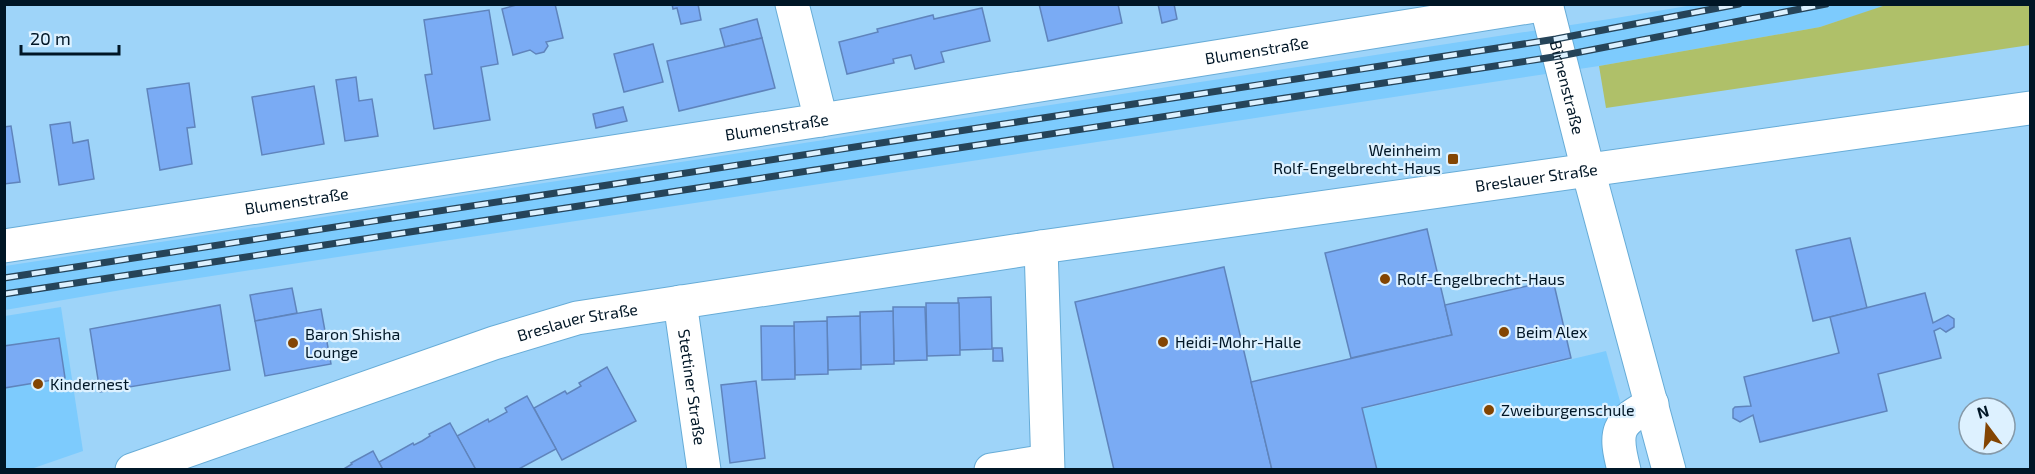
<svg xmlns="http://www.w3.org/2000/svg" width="2035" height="474" font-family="'Exo 2',sans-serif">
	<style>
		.built { fill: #7dcbfd }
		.green { fill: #afc069 }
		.building { fill: #7aabf4; stroke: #5f84bc; stroke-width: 1.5 }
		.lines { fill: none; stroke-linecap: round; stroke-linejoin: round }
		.minor-casing { stroke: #67acd7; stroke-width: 35 }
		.minor { stroke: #fff; stroke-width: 33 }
		.rail-casing { stroke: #264459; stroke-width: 7 }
		.rail { stroke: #ddf1ff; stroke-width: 4.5; stroke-dasharray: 14; stroke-linecap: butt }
		.poi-dot { fill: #834503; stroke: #ddf1ff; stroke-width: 2 }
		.labels { text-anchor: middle; stroke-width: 4.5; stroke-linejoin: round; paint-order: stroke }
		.street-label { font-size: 16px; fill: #001626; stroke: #ddf1ff }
		.poi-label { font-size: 16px; fill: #001626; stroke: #ddf1ff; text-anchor: start }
	</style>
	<rect width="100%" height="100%" fill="#9ed4f9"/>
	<g class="built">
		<polygon points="1693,5 1888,5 1820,27 1599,66 133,288 5,310 5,266 1616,18"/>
		<polygon points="61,307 83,451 31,469 5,470 5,316"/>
		<polygon points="1606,351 1639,469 1106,470"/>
	</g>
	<polygon class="green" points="1886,5 2030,5 2030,45 1606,108 1599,66 1820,27"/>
	<g class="building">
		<polygon points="520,4 555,4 563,38 546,42 548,46 544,52 536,54 530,50 513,55 502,9"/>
		<polygon points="672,4 698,4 701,20 681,24 677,8 673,9"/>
		<polygon points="1039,4 1118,4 1122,23 1048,41"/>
		<polygon points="1158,4 1174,4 1177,19 1162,23"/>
		<polygon points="982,8 990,41 941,52 944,62 915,69 911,55 893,59 894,63 847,74 839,42 878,32 877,29 933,15 934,19"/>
		<polygon points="489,10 498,64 481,67 490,120 434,129 425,75 432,74 424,20"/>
		<polygon points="757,19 762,38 725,47 720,29"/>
		<polygon points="762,38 775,88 679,111 667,61"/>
		<polygon points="653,44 663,82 624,92 614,54"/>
		<polygon points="356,77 359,101 372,99 378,136 345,141 336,80"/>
		<polygon points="189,83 195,127 187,128 192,164 160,170 147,89"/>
		<polygon points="314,86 324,144 262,155 252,97"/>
		<polygon points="623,107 627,121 596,128 593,114"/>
		<polygon points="70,122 73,143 88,140 94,179 59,185 50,125"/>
		<polygon points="11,126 20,182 4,184 4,127"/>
		<polygon points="1427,229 1452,335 1351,358 1325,253"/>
		<polygon points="1850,238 1867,308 1813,321 1796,250"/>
		<polygon points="1224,267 1272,470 1114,470 1075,302"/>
		<polygon points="1553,280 1571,358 1362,408 1377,470 1272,470 1251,382 1452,335 1445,305"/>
		<polygon points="292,288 297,313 255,321 250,295"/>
		<polygon points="1925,293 1933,323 1948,315 1954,319 1954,327 1946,332 1940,328 1934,331 1941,358 1878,374 1887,411 1760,442 1753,415 1740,422 1733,418 1733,409 1735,407 1751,406 1744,377 1839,353 1830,317"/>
		<polygon points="991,297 992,349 960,350 958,298"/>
		<polygon points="926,303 959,303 960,355 927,356"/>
		<polygon points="220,305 230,370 100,392 90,329"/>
		<polygon points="893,307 925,307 927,360 894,361"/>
		<polygon points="321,309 331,364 265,376 255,321"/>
		<polygon points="893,311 894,364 861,365 860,312"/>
		<polygon points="860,316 861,369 828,370 827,317"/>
		<polygon points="827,321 828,374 795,375 794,322"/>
		<polygon points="761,326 794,326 795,379 762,380"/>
		<polygon points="59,338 65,378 4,388 4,346"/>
		<polygon points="993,348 1002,348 1003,361 993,361"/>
		<polygon points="607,367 636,421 562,460 534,408 565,391 567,394 581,386 579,383"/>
		<polygon points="756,381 765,458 730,463 721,385"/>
		<polygon points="527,396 556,449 517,470 476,470 457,436 488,419 489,422 507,412 505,408"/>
		<polygon points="450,423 476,470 383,470 379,462 413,443 414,445 422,441 430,436 429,434"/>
		<polygon points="373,451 383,470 342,470 352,464 351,463"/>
	</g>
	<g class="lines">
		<defs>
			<g id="minor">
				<polyline points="792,4 821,120"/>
				<path id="s1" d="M1546 4 1588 170 1669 470"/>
				<path id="s2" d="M4 246 821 120 1547 4"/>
				<polyline points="1041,247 1048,470"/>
				<path id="s3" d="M680 302 704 470"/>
				<path id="s4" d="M132 470 494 343 577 318 1041 247 2030 108"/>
				<polyline points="991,470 1047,461"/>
				<path d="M1624 470C1614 431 1616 423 1652 404"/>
			</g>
		</defs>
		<use href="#minor" class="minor-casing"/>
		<use href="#minor" class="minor"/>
		<defs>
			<g id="rail">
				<polyline points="4,278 1556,39 1739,4"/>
				<polyline points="4,294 1560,56 1826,4"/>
			</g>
		</defs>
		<use href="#rail" class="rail-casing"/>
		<use href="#rail" class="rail"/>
	</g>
	<g class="poi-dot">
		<rect x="1447" y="153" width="12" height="12" rx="3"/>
		<circle cx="1385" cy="279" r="6"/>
		<circle cx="1504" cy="332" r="6"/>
		<circle cx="1163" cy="342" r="6"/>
		<circle cx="293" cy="343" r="6"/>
		<circle cx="38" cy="384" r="6"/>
		<circle cx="1489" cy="410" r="6"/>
	</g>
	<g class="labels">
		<g class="street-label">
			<text dy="6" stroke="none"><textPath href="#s2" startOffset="1268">Blumenstraße</textPath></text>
			<text dy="6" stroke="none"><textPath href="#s1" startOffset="86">Birnenstraße</textPath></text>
			<text dy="6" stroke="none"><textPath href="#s2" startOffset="782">Blumenstraße</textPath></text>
			<text dy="6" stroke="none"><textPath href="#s4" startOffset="1440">Breslauer Straße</textPath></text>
			<text dy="6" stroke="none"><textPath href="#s2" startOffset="296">Blumenstraße</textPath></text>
			<text dy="6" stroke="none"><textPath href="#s4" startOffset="470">Breslauer Straße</textPath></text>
			<text dy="6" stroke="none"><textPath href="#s3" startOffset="86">Stettiner Straße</textPath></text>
		</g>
		<g class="poi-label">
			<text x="1441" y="156" text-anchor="end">Weinheim<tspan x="1441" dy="18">Rolf-Engelbrecht-Haus</tspan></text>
			<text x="1397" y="285">Rolf-Engelbrecht-Haus</text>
			<text x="1516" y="338">Beim Alex</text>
			<text x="305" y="340">Baron Shisha<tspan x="305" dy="18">Lounge</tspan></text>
			<text x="1175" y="348">Heidi-Mohr-Halle</text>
			<text x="50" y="390">Kindernest</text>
			<text x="1501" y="416">Zweiburgenschule</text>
		</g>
	</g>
	<rect width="2035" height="474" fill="none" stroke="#001626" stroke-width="12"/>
	<g transform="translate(1987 426) rotate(344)"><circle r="28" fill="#ddf1ff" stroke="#8599a8" stroke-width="1.5"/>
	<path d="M0-4.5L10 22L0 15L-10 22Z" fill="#834503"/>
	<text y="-9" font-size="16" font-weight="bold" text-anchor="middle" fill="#001626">N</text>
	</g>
	<path d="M21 45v9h98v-9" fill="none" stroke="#001626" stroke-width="3"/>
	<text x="30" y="45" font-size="18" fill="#001626" stroke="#ddf1ff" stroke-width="4.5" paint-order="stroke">20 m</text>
</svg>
